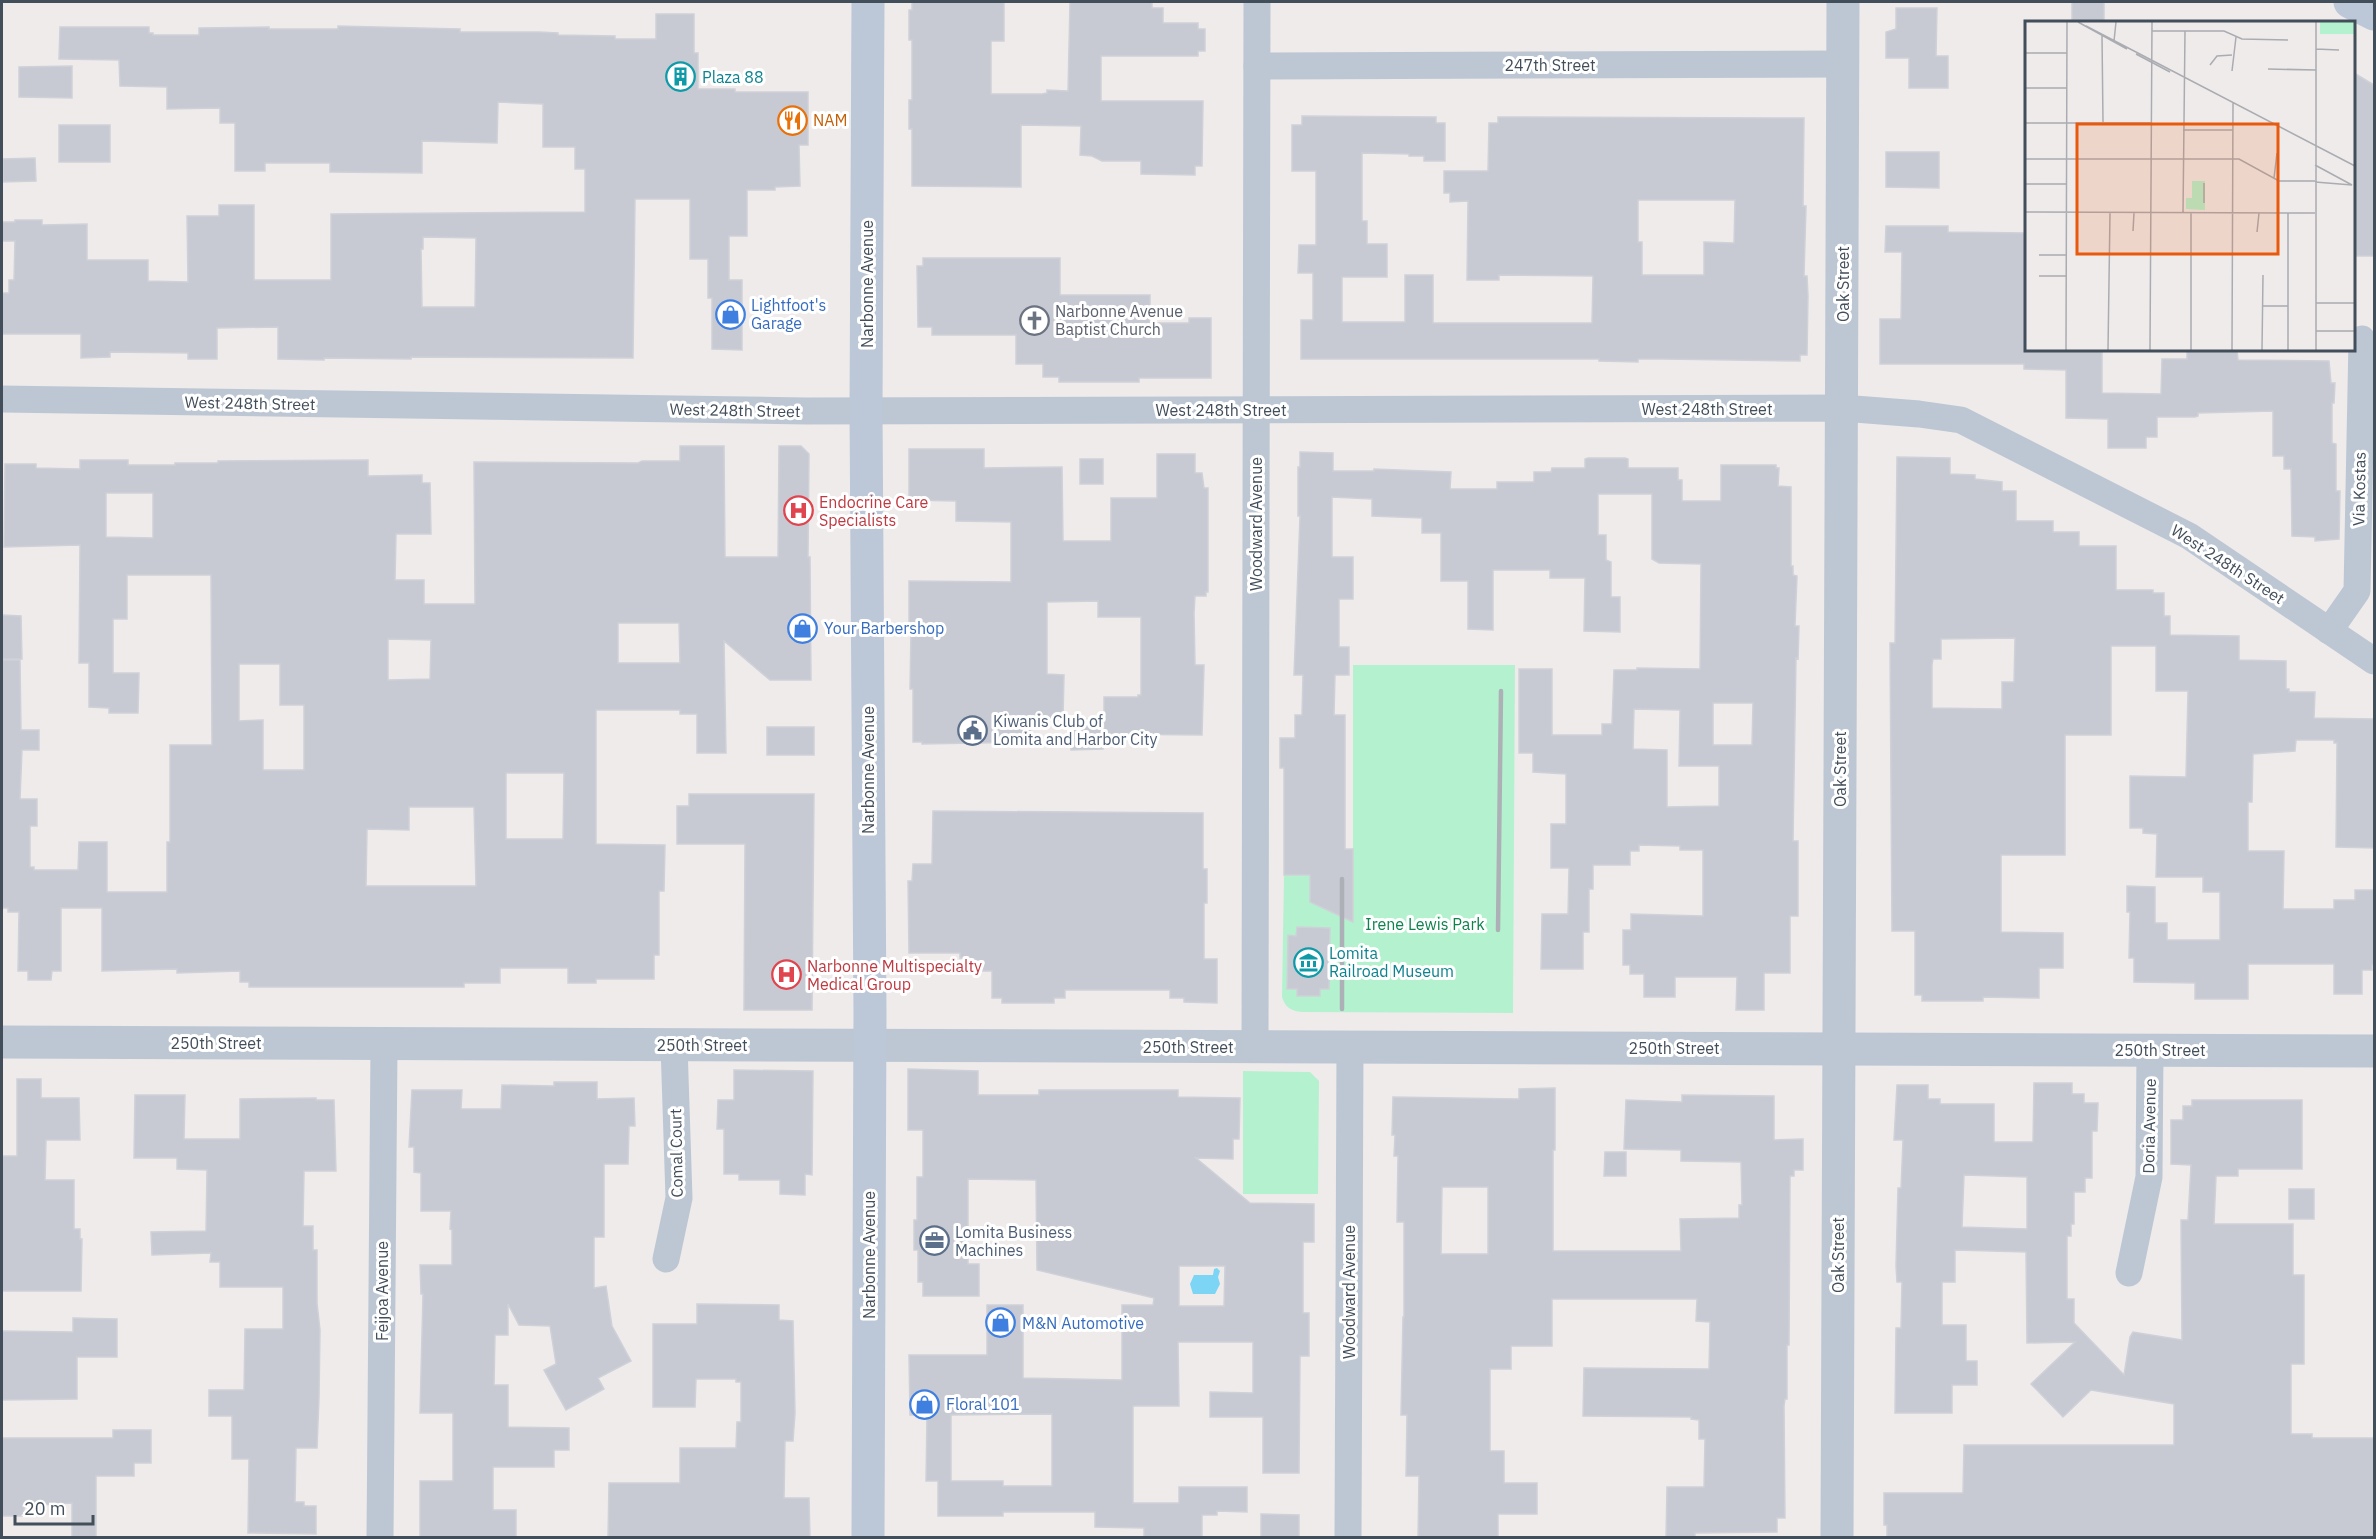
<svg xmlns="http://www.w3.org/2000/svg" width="2376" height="1539" font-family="'IBM Plex Sans',sans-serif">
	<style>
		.green { fill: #b4f2cf }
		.water { fill: #7cd5f4 }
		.building { fill: #c7cad2; stroke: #cfd1d8; stroke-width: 1.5; fill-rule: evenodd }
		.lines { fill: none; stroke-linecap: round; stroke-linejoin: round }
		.minor { stroke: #bdc7d3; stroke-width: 27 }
		.tertiary { stroke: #bdc7d3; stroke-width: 33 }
		.secondary { stroke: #bcc7d7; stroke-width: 33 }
		.rail { stroke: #adb0b7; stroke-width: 4.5 }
		.labels { text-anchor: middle; stroke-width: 6; stroke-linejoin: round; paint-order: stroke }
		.street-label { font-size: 16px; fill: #424e5a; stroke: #fff }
		.culture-label { font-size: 16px; fill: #0d838f; stroke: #fff; text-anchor: start }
		.food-label { font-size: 16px; fill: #c56008; stroke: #fff; text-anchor: start }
		.shop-label { font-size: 16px; fill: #366cbe; stroke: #fff; text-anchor: start }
		.worship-label { font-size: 16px; fill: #5b616d; stroke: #fff; text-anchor: start }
		.health-label { font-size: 16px; fill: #be3a42; stroke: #fff; text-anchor: start }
		.service-label { font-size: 16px; fill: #4e5e75; stroke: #fff; text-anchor: start }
		.park-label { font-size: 16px; fill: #0e814d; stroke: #fff }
		.inset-road { fill: none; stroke: #aaacb1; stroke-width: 1.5 }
		.view { fill: #e8590c; fill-opacity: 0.15; stroke: #e8590c; stroke-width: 3 }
		.inset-edge { fill: none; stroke: #424e5a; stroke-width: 3 }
	</style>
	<rect width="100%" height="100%" fill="#efebeb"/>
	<g class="green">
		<path d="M1353 665H1515L1513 1013 1302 1012C1291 1011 1285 1007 1282 997L1284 875H1353Z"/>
		<polygon points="1243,1071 1310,1072 1319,1081 1318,1194 1243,1194"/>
	</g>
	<polygon class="water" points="1217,1268 1220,1271 1218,1277 1220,1284 1215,1294 1193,1294 1190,1284 1194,1275 1213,1275 1214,1269"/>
	<g class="building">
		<polygon points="912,2 1004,2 1004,41 991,41 991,94 1042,94 1047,93 1047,90 1068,91 1070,2 1152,2 1152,8 1163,8 1163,23 1198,23 1198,29 1205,29 1205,51 1198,51 1198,56 1101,56 1101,101 1203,101 1202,166 1195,166 1195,175 1141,174 1141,161 1102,161 1092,156 1080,155 1081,126 1021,125 1021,187 912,186 912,129 909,129 909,100 912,100 912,40 909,40 909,10 912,10"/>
		<rect x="2072" y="2" width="32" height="20"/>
		<polygon points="1896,8 1937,8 1936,56 1948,56 1948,88 1909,88 1909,58 1886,58 1886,32 1896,29"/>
		<path d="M656 14H694V53H698V89H735V92H808V145H799L800 186 775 187V190H747V236H729V280H742V350L712 349V298H708V259H690V199H635L633 358 411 357V359L324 358V360L278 359V327L217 328V359H188V353L110 352V357L81 358V334H2V293H9V280H14L15 241H2V222H15V220H42V225L87 224V260H148V281L188 282 187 216H219V205H254V280H331V214L585 212V169H575V147H543V104L498 102 497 143 422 141V173L330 172V163H265V171H235V123H220V108L167 109V87L120 86 119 60 59 59 60 27H149V33H153V35H199V28L269 27V29H338V26L460 29V32H539L558 33V35L615 36V39H656ZM423 237 476 238 475 307H422L421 249H423Z"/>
		<polygon points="72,66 72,98 19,97 19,67"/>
		<polygon points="2354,73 2374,85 2374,256 2354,256"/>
		<path d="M1302 116 1436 117V123H1445V161H1424V156H1409V154L1362 153V221H1367V244H1387V277H1342V322H1405V275H1433V323H1592L1593 276 1499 275V280H1467L1468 201 1450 202V193H1444V171H1488L1489 123H1498V117L1804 118 1803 206H1806L1804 276H1807L1808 296 1807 355H1800V361L1663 359H1638V362L1599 361V359H1301V320H1313V273H1298L1299 245H1316V171H1292V125H1302ZM1638 200H1735L1734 243 1704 242V275H1642V242H1638Z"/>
		<rect x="59" y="125" width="51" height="37"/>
		<polygon points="1886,152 1939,152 1939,188 1886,187"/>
		<polygon points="35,158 36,181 3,182 3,159"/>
		<polygon points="1886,226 1948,226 1948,232 2026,233 2026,350 2102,350 2102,393 2161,394 2162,359 2187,359 2187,350 2237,350 2238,360 2329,361 2331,383 2335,383 2334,403 2332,403 2332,443 2336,444 2336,491 2340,491 2339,539 2315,541 2315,537 2292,536 2291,469 2284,469 2284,456 2273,456 2273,411 2198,413 2198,416 2195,417 2157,417 2157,437 2146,437 2146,448 2108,448 2108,419 2066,418 2066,370 2024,369 2024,364 1880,364 1880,319 1901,319 1902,252 1885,252"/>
		<polygon points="923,258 1060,258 1060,295 1150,295 1150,323 1189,323 1189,318 1211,318 1211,378 1139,378 1139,382 1059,382 1059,377 1043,377 1043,364 1016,364 1016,335 932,335 932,327 918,327 917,266 923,266"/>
		<path d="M680 446H724L725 557H778L779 446H801L809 454 808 557H810L811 680H770L724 641 726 753H697V714H680V710H596V844L665 845 664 891H659V955H654V979H596V983H568V968H500V983H464V987H249V982H240V971L177 973V969L102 971V908H61V971H52L51 980H28V971H18L19 912H8V908H2V660H20L21 730H39V750H22L20 799H37V826H30V867H34V870H78L79 842H107V892H167V842H170V745H212L211 575H127V619H113V673H139L138 713H109V708L89 707V663H79L80 545 4 547 5 464H36V468L80 469V460H128V465H175V463H218V461L368 460V476L422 475V483H430L431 534H396L395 580H424V604H475L474 462 638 463 642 461H680ZM106 493H153V538L106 537ZM618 623H679L680 663H618ZM388 639 431 640 430 679 388 680ZM239 664H280V705H304V770H263V720L239 721ZM506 773H564L563 839H506ZM409 807H474L476 886H366L367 829 409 830Z"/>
		<polygon points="909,449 984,449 984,468 1062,467 1063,541 1111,541 1111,498 1157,498 1157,454 1195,454 1195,473 1202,473 1204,488 1208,488 1208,592 1206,592 1206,596 1195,596 1194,613 1195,665 1204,665 1202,735 1104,734 1104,697 1138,697 1138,695 1141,695 1141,617 1098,617 1098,601 1047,602 1047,674 1064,675 1063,718 1030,719 1031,742 922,744 922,742 913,742 913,689 910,689 911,630 909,630 909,581 1011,582 1011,522 956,521 956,501 909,500"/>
		<path d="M1300 452 1333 453V471H1374V469L1451 472 1450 489H1497V482H1534V472H1551L1552 468H1585V459L1588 458H1625L1628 459V468H1678V480H1682V501H1721V465H1776V468H1779L1778 486 1791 487V566H1793V575L1797 576 1795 626H1799L1798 659 1796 658 1793 841H1798V916H1790V973H1764V1010H1736L1737 977H1675V997H1644V974H1630V965H1623V930H1631V914L1703 916V850H1680V846L1639 845V851H1630V865H1593V889H1589V932H1583V969H1541L1542 914H1568L1569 868H1551V824H1566V774L1533 772V753H1519V669H1552V735H1602V724H1612L1614 670H1637V668L1700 669 1701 564 1659 563 1652 559V494H1598V535H1606V560L1611 562V597H1620V632L1584 631 1585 578H1550V570H1493V630L1468 629V581H1441V533H1422V518L1372 516V499L1332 497V557H1353V599H1339V647H1349V675H1335L1334 715H1345V849H1353V922L1310 902V875H1284V768H1280V738H1295V715H1302L1303 675H1294L1300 516H1298V467H1300ZM1713 703H1753L1752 745H1713ZM1634 709 1680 710 1679 766H1719V806L1667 807V750L1633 749Z"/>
		<path d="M1897 457 1950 458V474L1975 475V479L2002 482V491H2016V521H2053V532H2079V546H2116V590H2153V593H2164V616H2170V635L2239 636V660L2286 661V689H2289V692H2315L2314 718 2374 719V848L2336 847 2337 743H2334V740H2296L2295 751 2253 754 2252 802H2248V851H2284L2283 909H2334V900H2355V890H2374V965H2372V970H2362V994H2334V964H2248V999H2195V983L2134 982V958H2129L2130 912H2127V886L2155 887V923H2167V940H2220V892H2203V877H2156L2157 834 2143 833V828H2130V776L2186 777 2188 691H2156V646H2111V735H2065V855H2001V932L2063 933V968H2039V998L1983 997V1001H1922V995H1915V931H1892L1890 643H1895ZM2015 638 2014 682H2002V709L1932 708V665L1933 659H1941V639Z"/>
		<rect x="1080" y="459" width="23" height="25"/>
		<polygon points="2,615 21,616 22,659 2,659"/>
		<polygon points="1070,719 1103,719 1103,749 1071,750"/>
		<rect x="767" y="727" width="47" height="28"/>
		<polygon points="689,794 814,794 812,1010 744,1010 745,844 677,844 677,806 689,806"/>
		<polygon points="933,811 1203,813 1203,869 1207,869 1207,903 1204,903 1204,959 1217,959 1217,1003 1184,1002 1184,998 1170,998 1170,990 1065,990 1065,998 1054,998 1054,1003 1002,1003 1002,998 992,998 992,971 975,971 975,959 960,958 960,953 909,953 908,881 912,881 913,864 932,864"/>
		<polygon points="1297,927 1330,928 1329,989 1320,989 1320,996 1297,996 1297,989 1287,989 1288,935 1296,936"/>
		<path d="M908 1069 978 1071V1095H1039V1090H1178V1097L1240 1098 1239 1139H1233V1159L1196 1158 1250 1203 1314 1204V1242H1303V1313H1309V1356H1300L1299 1473H1263V1417H1210V1392L1253 1393V1342H1178L1179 1406H1133V1503H1179V1487H1247V1512L1217 1511V1515H1202V1538H1144V1528L1095 1527V1512H1003V1516H938V1481H926L927 1415H910L909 1355H987V1305H1023V1378L1122 1380V1305H1153L1154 1298 1037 1270 1036 1180 968 1179V1264H979V1296H923V1282H918V1250H914V1220H917V1177H923V1130H908ZM1179 1266H1225L1224 1306H1179ZM1052 1414V1486H1003V1481H951V1415Z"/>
		<polygon points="734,1070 813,1071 812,1175 805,1174 805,1195 780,1194 780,1180 739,1180 739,1174 724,1174 724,1129 717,1129 718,1100 734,1100"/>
		<polygon points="17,1079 41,1079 41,1098 79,1098 80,1140 46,1140 45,1180 74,1180 74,1229 80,1229 80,1239 82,1239 81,1291 2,1291 2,1156 17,1156"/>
		<polygon points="554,1082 597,1082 597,1099 634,1098 635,1126 629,1126 628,1164 604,1164 604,1237 594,1237 594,1288 606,1286 612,1326 631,1361 598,1378 604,1389 566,1410 544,1370 556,1364 550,1326 519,1325 508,1304 508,1335 495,1335 494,1385 508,1385 508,1427 569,1428 569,1450 554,1450 554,1467 493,1467 493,1510 516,1510 516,1538 420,1538 420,1481 453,1481 453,1413 420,1413 423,1294 421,1294 420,1265 452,1265 452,1230 450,1229 451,1211 421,1211 421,1173 414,1172 414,1147 409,1147 412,1090 462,1090 461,1109 501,1109 502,1085 554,1086"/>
		<path d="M2034 1083H2072V1094H2084V1103H2098L2097 1131H2092V1178H2085V1192H2074V1224H2071V1236H2067V1299H2074V1323L2124 1375 2130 1337 2133 1332 2182 1340 2181 1220H2188L2191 1165 2171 1164V1120H2183V1106H2192V1100H2302V1169H2238V1176H2216L2214 1224H2293V1275H2304V1364H2291V1434H2312V1438H2374V1538H1887V1525H1884V1493H1963L1964 1445H2174V1404L2091 1390 2063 1417 2031 1384 2075 1342 2027 1343 2026 1252 1955 1250V1282H1942V1325H1966V1361H1977V1385H1952V1413H1895L1896 1328H1901L1902 1282H1897L1896 1266 1898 1188H1901L1903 1140H1894L1897 1085H1928V1099H1940V1104H1994V1142H2033ZM1964 1175 2027 1177V1229L1962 1227Z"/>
		<path d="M1555 1088V1150H1553V1251H1681L1680 1219 1739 1218V1205H1742L1741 1162 1681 1161V1150L1624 1149 1626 1100 1682 1102V1095L1774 1096V1140L1803 1139V1170H1794V1176H1790L1789 1345H1787V1399H1785L1784 1406 1785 1518H1777V1532L1695 1533V1538H1666L1667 1487H1704L1705 1439H1699V1420L1691 1419V1417L1583 1416 1584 1368 1709 1369 1710 1322 1696 1321 1697 1299H1552V1346H1511V1369H1490V1451H1504V1483H1537V1514H1498V1538H1418L1419 1476H1406L1407 1415H1401L1403 1317H1404V1222H1397L1398 1156H1394L1395 1135H1392L1393 1097 1519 1099V1089ZM1442 1187H1488V1254H1441Z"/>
		<polygon points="135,1095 185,1095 184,1139 240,1139 240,1099 316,1098 316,1100 334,1100 336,1171 304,1171 303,1226 313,1226 313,1250 317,1250 317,1303 320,1330 319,1398 317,1448 296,1448 295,1502 304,1502 304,1506 316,1506 316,1534 248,1533 249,1459 232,1459 232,1416 209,1416 209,1390 244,1390 245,1329 283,1329 283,1287 220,1287 220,1262 210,1262 211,1253 152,1255 151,1232 206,1231 207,1170 177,1169 177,1158 134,1158"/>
		<polygon points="1605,1152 1626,1152 1626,1176 1604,1176"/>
		<rect x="2289" y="1189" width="25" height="30"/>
		<polygon points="697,1304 779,1305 779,1320 793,1321 795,1413 793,1441 785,1441 784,1498 809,1498 810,1538 608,1538 609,1483 680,1483 680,1448 736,1448 737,1422 741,1422 741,1382 736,1382 736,1379 696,1379 695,1407 653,1407 653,1324 697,1324"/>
		<polygon points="73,1318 117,1319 117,1357 77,1357 77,1399 2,1400 2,1331 73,1332"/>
		<polygon points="113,1430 151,1430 151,1463 134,1463 134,1476 96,1476 96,1538 72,1538 72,1503 25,1506 22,1516 2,1516 2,1438 113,1438"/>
		<polygon points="1261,1514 1299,1515 1299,1538 1261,1538"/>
	</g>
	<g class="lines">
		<g class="minor">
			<polyline points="1257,66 1844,64"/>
			<polyline points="2,399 806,411 1842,408 1919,414 1961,420 2189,536 2374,661"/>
			<polyline points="2329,631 2357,591 2362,339"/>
			<polyline points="1255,1047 1257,2"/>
			<polyline points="666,1259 679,1198 674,1045"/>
			<polyline points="2129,1273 2149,1177 2150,1050"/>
			<polyline points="380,1538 384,1044"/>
			<polyline points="1348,1538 1350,1047"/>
		</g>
		<g class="tertiary">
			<polyline points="2,1042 2374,1051"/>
			<polyline points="1837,1538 1843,2"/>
		</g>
		<g class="secondary">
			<polyline points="868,2 866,411 870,1013 868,1538"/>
			<polyline points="2350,2 2374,14"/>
		</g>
		<g class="rail">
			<polyline points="1498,930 1501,691"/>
			<polyline points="1342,1009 1342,879"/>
		</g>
	</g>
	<defs>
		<symbol id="building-ring" viewBox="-11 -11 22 22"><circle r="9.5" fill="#fff" stroke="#0f9aa8" stroke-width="1.5"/><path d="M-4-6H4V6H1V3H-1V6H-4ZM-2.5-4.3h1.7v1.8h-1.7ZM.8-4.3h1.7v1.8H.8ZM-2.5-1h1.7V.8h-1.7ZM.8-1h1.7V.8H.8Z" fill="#0f9aa8"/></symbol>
		<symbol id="restaurant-ring" viewBox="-11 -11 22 22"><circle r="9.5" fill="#fff" stroke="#e8710a" stroke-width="1.5"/><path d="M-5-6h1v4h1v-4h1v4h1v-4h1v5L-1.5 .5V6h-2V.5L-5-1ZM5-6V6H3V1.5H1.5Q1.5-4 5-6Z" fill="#e8710a"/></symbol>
		<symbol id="shop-ring" viewBox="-11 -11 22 22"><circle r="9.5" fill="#fff" stroke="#3f7fe0" stroke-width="1.5"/><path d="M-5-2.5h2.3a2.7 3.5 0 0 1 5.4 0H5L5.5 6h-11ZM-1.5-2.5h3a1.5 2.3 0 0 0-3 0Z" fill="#3f7fe0"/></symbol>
		<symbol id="church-ring" viewBox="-11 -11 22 22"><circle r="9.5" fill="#fff" stroke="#6b7280" stroke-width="1.5"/><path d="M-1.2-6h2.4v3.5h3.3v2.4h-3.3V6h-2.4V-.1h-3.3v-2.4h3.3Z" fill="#6b7280"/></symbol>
		<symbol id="hospital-ring" viewBox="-11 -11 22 22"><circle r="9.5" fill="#fff" stroke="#e0444e" stroke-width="1.5"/><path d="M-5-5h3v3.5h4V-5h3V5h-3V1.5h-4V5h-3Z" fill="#e0444e"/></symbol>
		<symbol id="civic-ring" viewBox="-11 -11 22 22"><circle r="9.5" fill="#fff" stroke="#5c6f8a" stroke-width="1.5"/><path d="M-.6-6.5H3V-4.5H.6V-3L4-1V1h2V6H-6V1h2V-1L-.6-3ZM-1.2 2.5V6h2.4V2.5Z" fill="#5c6f8a"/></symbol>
		<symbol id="museum-ring" viewBox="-11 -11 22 22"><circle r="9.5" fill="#fff" stroke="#0f9aa8" stroke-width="1.5"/><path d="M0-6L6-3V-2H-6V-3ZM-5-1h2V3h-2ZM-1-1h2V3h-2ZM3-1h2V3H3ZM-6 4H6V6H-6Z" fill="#0f9aa8"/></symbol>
		<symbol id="office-ring" viewBox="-11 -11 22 22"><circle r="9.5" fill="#fff" stroke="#5c6f8a" stroke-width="1.5"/><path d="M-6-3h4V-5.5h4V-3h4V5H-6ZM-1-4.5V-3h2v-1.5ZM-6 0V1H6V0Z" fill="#5c6f8a"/></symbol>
	</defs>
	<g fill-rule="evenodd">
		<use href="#building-ring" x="664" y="60" width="33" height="33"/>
		<use href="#restaurant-ring" x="776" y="104" width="33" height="33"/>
		<use href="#shop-ring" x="714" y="298" width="33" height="33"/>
		<use href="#church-ring" x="1018" y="304" width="33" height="33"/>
		<use href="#hospital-ring" x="782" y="494" width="33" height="33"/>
		<use href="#shop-ring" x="786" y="612" width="33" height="33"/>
		<use href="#civic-ring" x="956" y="714" width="33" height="33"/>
		<use href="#museum-ring" x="1292" y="946" width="33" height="33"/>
		<use href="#hospital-ring" x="770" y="958" width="33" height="33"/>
		<use href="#office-ring" x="918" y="1224" width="33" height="33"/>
		<use href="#shop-ring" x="984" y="1306" width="33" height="33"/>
		<use href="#shop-ring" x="908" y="1388" width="33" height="33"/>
	</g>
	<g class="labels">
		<g class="street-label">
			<text x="1550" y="71">247th Street</text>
			<text transform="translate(867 284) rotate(-90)" y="6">Narbonne Avenue</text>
			<text transform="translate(1843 284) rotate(-90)" y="6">Oak Street</text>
			<text transform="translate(250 403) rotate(1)" y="6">West 248th Street</text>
			<text x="1707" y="415">West 248th Street</text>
			<text transform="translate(735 410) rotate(1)" y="6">West 248th Street</text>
			<text x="1221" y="416">West 248th Street</text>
			<text transform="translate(2359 489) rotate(-89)" y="6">Via Kostas</text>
			<text transform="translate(1256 524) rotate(-90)" y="6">Woodward Avenue</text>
			<text transform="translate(2228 564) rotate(33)" y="6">West 248th Street</text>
			<text transform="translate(1840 769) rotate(-90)" y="6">Oak Street</text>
			<text transform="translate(868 770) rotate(-90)" y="6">Narbonne Avenue</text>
			<text x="216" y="1049">250th Street</text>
			<text x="702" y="1051">250th Street</text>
			<text x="1188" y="1053">250th Street</text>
			<text x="1674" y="1054">250th Street</text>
			<text x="2160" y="1056">250th Street</text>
			<text transform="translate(2149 1126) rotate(-89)" y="6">Doria Avenue</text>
			<text transform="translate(676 1153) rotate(-91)" y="6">Comal Court</text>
			<text transform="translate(869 1255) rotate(-90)" y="6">Narbonne Avenue</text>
			<text transform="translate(1838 1255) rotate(-90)" y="6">Oak Street</text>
			<text transform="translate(382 1291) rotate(-90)" y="6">Feijoa Avenue</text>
			<text transform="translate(1349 1292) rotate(-90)" y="6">Woodward Avenue</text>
		</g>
		<g class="culture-label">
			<text x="702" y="83">Plaza 88</text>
			<text x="1329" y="959">Lomita<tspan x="1329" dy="18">Railroad Museum</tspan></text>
		</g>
		<g class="food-label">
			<text x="813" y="126">NAM</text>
		</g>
		<g class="shop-label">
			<text x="751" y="311">Lightfoot's<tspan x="751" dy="18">Garage</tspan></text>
			<text x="824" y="634">Your Barbershop</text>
			<text x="1022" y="1329">M&amp;N Automotive</text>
			<text x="946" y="1410">Floral 101</text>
		</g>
		<g class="worship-label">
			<text x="1055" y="317">Narbonne Avenue<tspan x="1055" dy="18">Baptist Church</tspan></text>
		</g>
		<g class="health-label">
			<text x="819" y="508">Endocrine Care<tspan x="819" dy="18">Specialists</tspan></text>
			<text x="807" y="972">Narbonne Multispecialty<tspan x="807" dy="18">Medical Group</tspan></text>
		</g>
		<g class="service-label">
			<text x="993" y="727">Kiwanis Club of<tspan x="993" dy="18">Lomita and Harbor City</tspan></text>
			<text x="955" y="1238">Lomita Business<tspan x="955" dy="18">Machines</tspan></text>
		</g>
		<g class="park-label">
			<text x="1425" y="930">Irene Lewis Park</text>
		</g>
	</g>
	<g transform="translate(2025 21)">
		<rect width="330" height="330" fill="#efebeb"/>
		<path d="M295 1H330V13H295ZM167 160H180V189L161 188V177H167Z" fill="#b4f2cf"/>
		<path class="inset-road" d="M53 1 102 28M61 5 330 145M127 10H199L217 18 263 19M77 15 78 101M89 20 91 1M291 28 314 29M0 32H42M111 33 145 51M185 44 192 35 207 34M243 48 291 49M207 50 211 16M0 67H42M0 102H126M158 109H208M0 138H214L254 160H290M249 157 252 132M290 161 327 164 290 144M0 163H42M179 182V162M0 191 290 192M158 192 160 10M166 192V329M108 210 109 192M232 211 234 192M14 234H42M14 255H42M291 282H330M238 285H263M291 310H330M41 329 42 1M83 329 85 192M125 329 127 1M207 329 208 82M237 329 238 254M263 329V192M291 329V1"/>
		<path class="view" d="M52 103H253V233H52Z"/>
		<rect width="330" height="330" class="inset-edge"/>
	</g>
	<rect width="2376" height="1539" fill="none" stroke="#424e5a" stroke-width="6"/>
	<path d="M15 1515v9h78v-9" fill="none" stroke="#424e5a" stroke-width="3"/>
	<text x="24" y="1515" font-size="18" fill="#424e5a" stroke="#ffffff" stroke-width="4.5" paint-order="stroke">20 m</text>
</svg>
